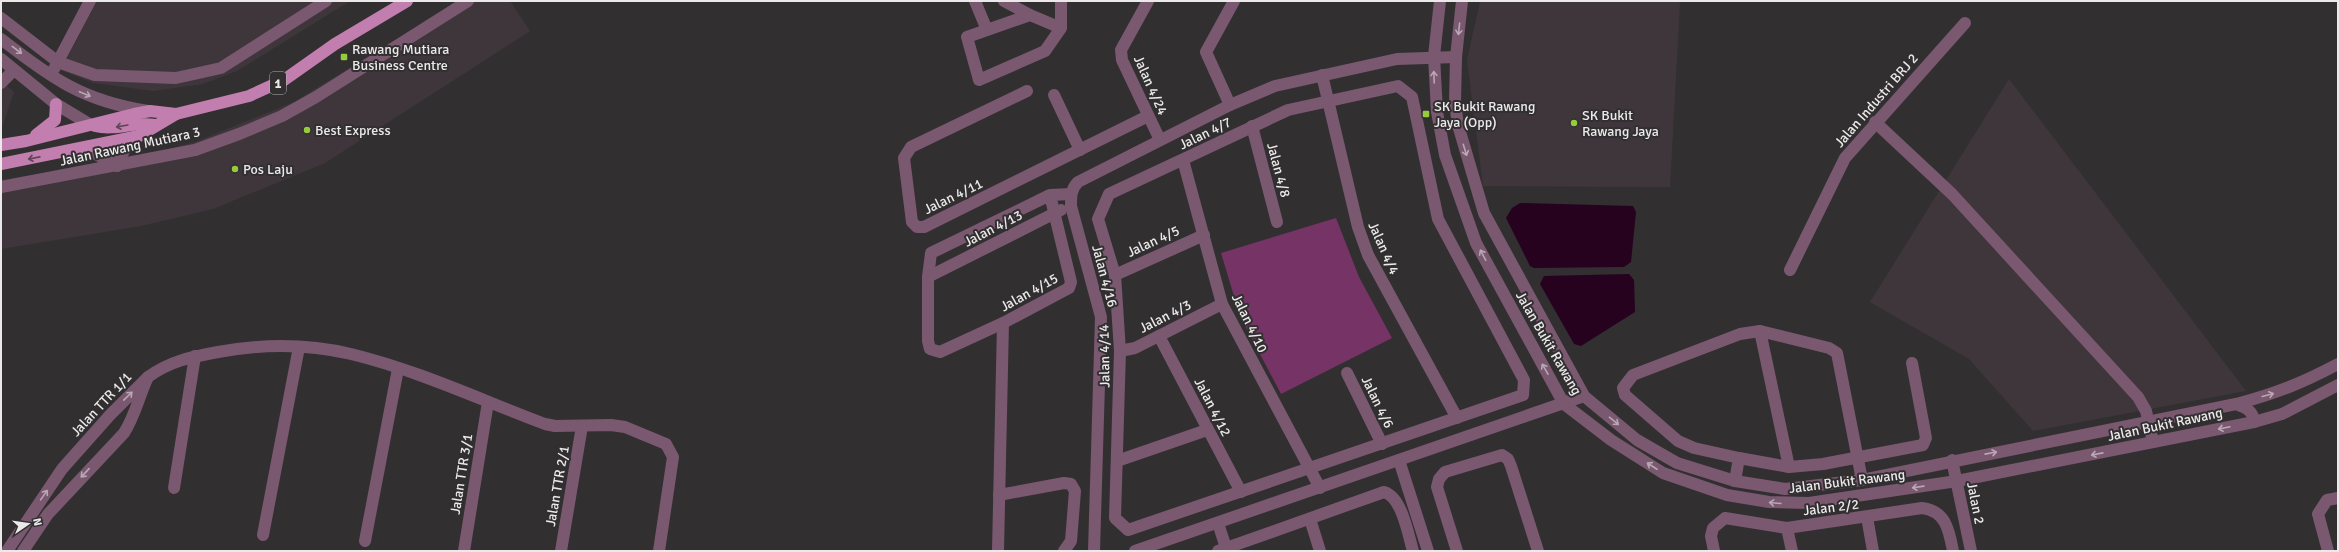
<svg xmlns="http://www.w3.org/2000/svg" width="2339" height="552" font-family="Signika,sans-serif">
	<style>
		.built { fill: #3f363c }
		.green { fill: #753465 }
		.water { fill: #26021f }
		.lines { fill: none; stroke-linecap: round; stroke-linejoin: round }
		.minor { stroke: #7a5870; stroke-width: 12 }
		.major { stroke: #c27eae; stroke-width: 12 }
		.oneway { stroke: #b8a8b3 }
		.oneway2 { stroke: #5d4756 }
		.poi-dot { fill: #95cc3b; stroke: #322f31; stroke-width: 1.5 }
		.labels { text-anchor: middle; stroke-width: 4; stroke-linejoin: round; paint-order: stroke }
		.shield { fill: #322f31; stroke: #b4b1b2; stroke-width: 1 }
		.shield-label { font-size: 13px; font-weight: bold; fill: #ebe9ea }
		.poi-label { font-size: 14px; fill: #ebe9ea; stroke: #322f31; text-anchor: start }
		.street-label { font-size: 14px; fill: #ebe9ea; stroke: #322f31 }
	</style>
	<rect width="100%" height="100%" fill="#322f31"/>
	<g class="built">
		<polygon points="97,1 350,1 237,71 203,84 153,91 93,83 61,70"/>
		<polygon points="458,1 510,1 530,31 325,163 213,209 141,226 1,249 1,180 131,159 195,142 294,102"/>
		<polygon points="1480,1 1680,1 1670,187 1483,186 1467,60"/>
		<polygon points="2009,79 2246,391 2033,431 1969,359 1870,302"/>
		<polygon points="1,81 14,92 1,130"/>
	</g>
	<polygon class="green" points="1336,218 1359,277 1392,338 1281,394 1240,316 1221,253"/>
	<g class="water">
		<polygon points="1520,203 1633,206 1636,212 1631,262 1624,267 1534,268 1530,266 1506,218 1512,208"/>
		<polygon points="1629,274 1634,280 1635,312 1581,346 1574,344 1540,284 1544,276"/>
	</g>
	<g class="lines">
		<g class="minor">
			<polyline points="975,1 987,30"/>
			<polyline points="1004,1 1030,15"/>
			<polyline points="1061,1 1061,28 1045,51 979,80 967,37 1030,15 1061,28"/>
			<polyline points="1148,1 1121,50 1122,60 1160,140"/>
			<polyline points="1440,1 1434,56 1437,112 1445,155 1476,243 1564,404 1611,440 1663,473 1727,495 1769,502 1809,503 1957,481 2254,422 2282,414 2338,385"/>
			<path d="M1462 1 1456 57 1455 103 1458 125 1484 213 1584 396 1637 440 1677 463 1735 481 1785 489 1862 480 2236 404C2275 394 2302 383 2338 364"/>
			<polyline points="1,18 58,62 95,75 176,78 221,68 326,1"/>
			<path d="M1 39C51 78 83 101 148 111"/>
			<polyline points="1,59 56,104 89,124"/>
			<polyline points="54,69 90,1"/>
			<polyline points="1322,75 1358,227 1368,255 1457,418"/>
			<polyline points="1,83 14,70"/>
			<polygon points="1398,86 1412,97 1438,219 1524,380 1523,395 1128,530 1115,518 1120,351 1115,275 1098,219 1109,194 1288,110"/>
			<polyline points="1027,91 911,147 904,158 912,222 917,227 924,227 1148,116"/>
			<polyline points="1054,95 1080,150"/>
			<polyline points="1230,105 1206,52 1234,1"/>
			<polyline points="1875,122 1952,194 2138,397 2146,411 2153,442"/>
			<polyline points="1252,126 1277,222"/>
			<polyline points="77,149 94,153 117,166"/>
			<polyline points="1183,160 1222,304 1320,488"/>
			<path d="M117 166C122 152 127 145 139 136"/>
			<polyline points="1,187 195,150 239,134 282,116 316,97 468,1"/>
			<polyline points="1050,195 1071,282 1069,288 1003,323 940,352 930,349 928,341 928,277 931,253 1050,195 1071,194"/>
			<polyline points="1790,270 1845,158 1965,23"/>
			<polyline points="1115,275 1204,235"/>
			<polyline points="928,277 1061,210"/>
			<polyline points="1760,331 1789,467"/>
			<polyline points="1159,336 1241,492"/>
			<polyline points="1120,351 1135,348 1222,304"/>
			<polyline points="1347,373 1382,444"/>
			<path d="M148 377C170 361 191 357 218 352 261 344 308 344 351 354 417 370 481 400 545 424L555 426 611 425 625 427 666 444 673 457 659 551"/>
			<path d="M2236 404C2246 408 2253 410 2254 422"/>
			<polyline points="1739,458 1789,467 1823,464 1923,445 1926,438 1912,363"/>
			<polyline points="1399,460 1428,551"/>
			<polyline points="1952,460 1971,551"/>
			<polyline points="1117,461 1207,430"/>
			<polyline points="1735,481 1739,458 1694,448 1678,441 1625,395 1623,388 1633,375 1740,334 1760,331 1829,348 1837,353 1862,480"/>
			<polyline points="174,488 195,356"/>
			<polyline points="999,495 1064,483 1071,484 1075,491 1071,541 1064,551"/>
			<polyline points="1867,517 1873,551"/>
			<polyline points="1310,519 1320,551"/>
			<polyline points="1218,523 1227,551"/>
			<polyline points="1787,528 1792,551"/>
			<polyline points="263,535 299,347"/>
			<polyline points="365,541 398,369"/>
			<path d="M7 551 62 469 110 415 148 377C139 396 135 416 124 433L48 514 23 551"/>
			<polyline points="464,551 488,402"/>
			<polyline points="561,551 582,426"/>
			<polyline points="998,551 1003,323"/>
			<path d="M1094 551 1101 317 1071 206C1071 196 1071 189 1078 182L1230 105 1275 86 1397 59 1456 57"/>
			<polyline points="1135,551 1584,396"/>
			<path d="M1218 551 1384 492C1402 497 1408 534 1413 551"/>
			<polyline points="1457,551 1437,487 1439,479 1445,472 1502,455 1508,459 1511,466 1538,551"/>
			<path d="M1714 551 1711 536 1713 528 1725 518 1787 528 1922 508C1946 511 1949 530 1953 551"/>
			<polyline points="2328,551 2318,514 2327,500 2338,498"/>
		</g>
		<g class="major">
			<path d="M95 126C116 131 135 121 155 125"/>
			<polyline points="36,135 55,120 56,104"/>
			<polyline points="1,145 26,141 134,114 150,111 176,114"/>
			<polyline points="1,164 139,136 176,114 249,96 284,80 335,44 407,1"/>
		</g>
	</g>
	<defs><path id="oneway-shaft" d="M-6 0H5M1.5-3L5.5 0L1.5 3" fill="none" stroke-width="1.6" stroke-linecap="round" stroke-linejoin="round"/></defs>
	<g class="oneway">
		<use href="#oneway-shaft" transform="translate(1459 29) rotate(96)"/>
		<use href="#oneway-shaft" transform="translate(17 50) rotate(37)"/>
		<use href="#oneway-shaft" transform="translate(1434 77) rotate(-92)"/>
		<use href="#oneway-shaft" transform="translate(85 94) rotate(23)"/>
		<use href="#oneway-shaft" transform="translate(1465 150) rotate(73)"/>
		<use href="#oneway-shaft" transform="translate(1483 255) rotate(-118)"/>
		<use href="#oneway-shaft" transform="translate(1545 369) rotate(-120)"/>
		<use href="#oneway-shaft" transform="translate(2268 395) rotate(-15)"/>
		<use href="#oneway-shaft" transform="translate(128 396) rotate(-44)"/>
		<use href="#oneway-shaft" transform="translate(1614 421) rotate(39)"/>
		<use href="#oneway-shaft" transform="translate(2224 428) rotate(168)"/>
		<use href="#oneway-shaft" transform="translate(1991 453) rotate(-11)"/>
		<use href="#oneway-shaft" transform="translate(2097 454) rotate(169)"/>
		<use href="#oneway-shaft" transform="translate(1652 466) rotate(-147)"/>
		<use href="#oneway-shaft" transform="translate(85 473) rotate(133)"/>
		<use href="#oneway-shaft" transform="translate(1918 487) rotate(172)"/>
		<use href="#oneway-shaft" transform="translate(44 495) rotate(-55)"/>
		<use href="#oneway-shaft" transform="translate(1775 503) rotate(-175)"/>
	</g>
	<g class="oneway2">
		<use href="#oneway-shaft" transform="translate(122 126) rotate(170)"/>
		<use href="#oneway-shaft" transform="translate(34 158) rotate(169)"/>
	</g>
	<g class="poi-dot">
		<rect x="340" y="53" width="8" height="8" rx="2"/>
		<rect x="1422" y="110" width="8" height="8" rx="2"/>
		<circle cx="1574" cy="123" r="4"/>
		<circle cx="307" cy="130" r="4"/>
		<circle cx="235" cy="169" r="4"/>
	</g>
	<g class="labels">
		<rect class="shield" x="270" y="72" width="16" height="22" rx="3"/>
		<g class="shield-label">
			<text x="278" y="88">1</text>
		</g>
		<g class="poi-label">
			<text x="352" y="54">Rawang Mutiara<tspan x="352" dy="16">Business Centre</tspan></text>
			<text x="1434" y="111">SK Bukit Rawang<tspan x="1434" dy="16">Jaya (Opp)</tspan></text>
			<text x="1582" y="120">SK Bukit<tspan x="1582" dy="16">Rawang Jaya</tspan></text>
			<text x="315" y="135">Best Express</text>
			<text x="243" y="174">Pos Laju</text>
		</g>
		<g class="street-label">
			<text transform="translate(1151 85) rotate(66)" y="5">Jalan 4/24</text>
			<text transform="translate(1876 100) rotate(-49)" y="5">Jalan Industri BRJ 2</text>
			<text transform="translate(1205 133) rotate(-26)" y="5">Jalan 4/7</text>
			<text transform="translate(130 146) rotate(-12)" y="5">Jalan Rawang Mutiara 3</text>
			<text transform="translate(1279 170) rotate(75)" y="5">Jalan 4/8</text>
			<text transform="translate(953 196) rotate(-26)" y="5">Jalan 4/11</text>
			<text transform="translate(993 228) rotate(-27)" y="5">Jalan 4/13</text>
			<text transform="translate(1153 241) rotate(-25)" y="5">Jalan 4/5</text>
			<text transform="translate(1384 248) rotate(66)" y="5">Jalan 4/4</text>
			<text transform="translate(1105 276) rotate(75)" y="5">Jalan 4/16</text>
			<text transform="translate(1029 292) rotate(-29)" y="5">Jalan 4/15</text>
			<text transform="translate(1165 316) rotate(-27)" y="5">Jalan 4/3</text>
			<text transform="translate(1250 323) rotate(64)" y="5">Jalan 4/10</text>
			<text transform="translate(1549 343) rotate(60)" y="5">Jalan Bukit Rawang</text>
			<text transform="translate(1104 356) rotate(-91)" y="5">Jalan 4/14</text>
			<text transform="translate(1378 402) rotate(64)" y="5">Jalan 4/6</text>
			<text transform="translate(101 404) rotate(-47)" y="5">Jalan TTR 1/1</text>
			<text transform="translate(1213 407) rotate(63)" y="5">Jalan 4/12</text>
			<text transform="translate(2165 424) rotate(-12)" y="5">Jalan Bukit Rawang</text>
			<text transform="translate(461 474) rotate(-81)" y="5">Jalan TTR 3/1</text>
			<text transform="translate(1847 481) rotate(-7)" y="5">Jalan Bukit Rawang</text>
			<text transform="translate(557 486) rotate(-80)" y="5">Jalan TTR 2/1</text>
			<text transform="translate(1976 503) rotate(79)" y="5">Jalan 2</text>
			<text transform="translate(1831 507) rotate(-7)" y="5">Jalan 2/2</text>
		</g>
	</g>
	<rect width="2339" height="552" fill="none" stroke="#ebe9ea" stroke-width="4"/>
	<g transform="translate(28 524) rotate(77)" stroke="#322f31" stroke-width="3" paint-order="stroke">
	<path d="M0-3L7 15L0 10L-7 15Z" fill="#ebe9ea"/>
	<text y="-6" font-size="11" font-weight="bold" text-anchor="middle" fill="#ebe9ea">N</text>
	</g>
</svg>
